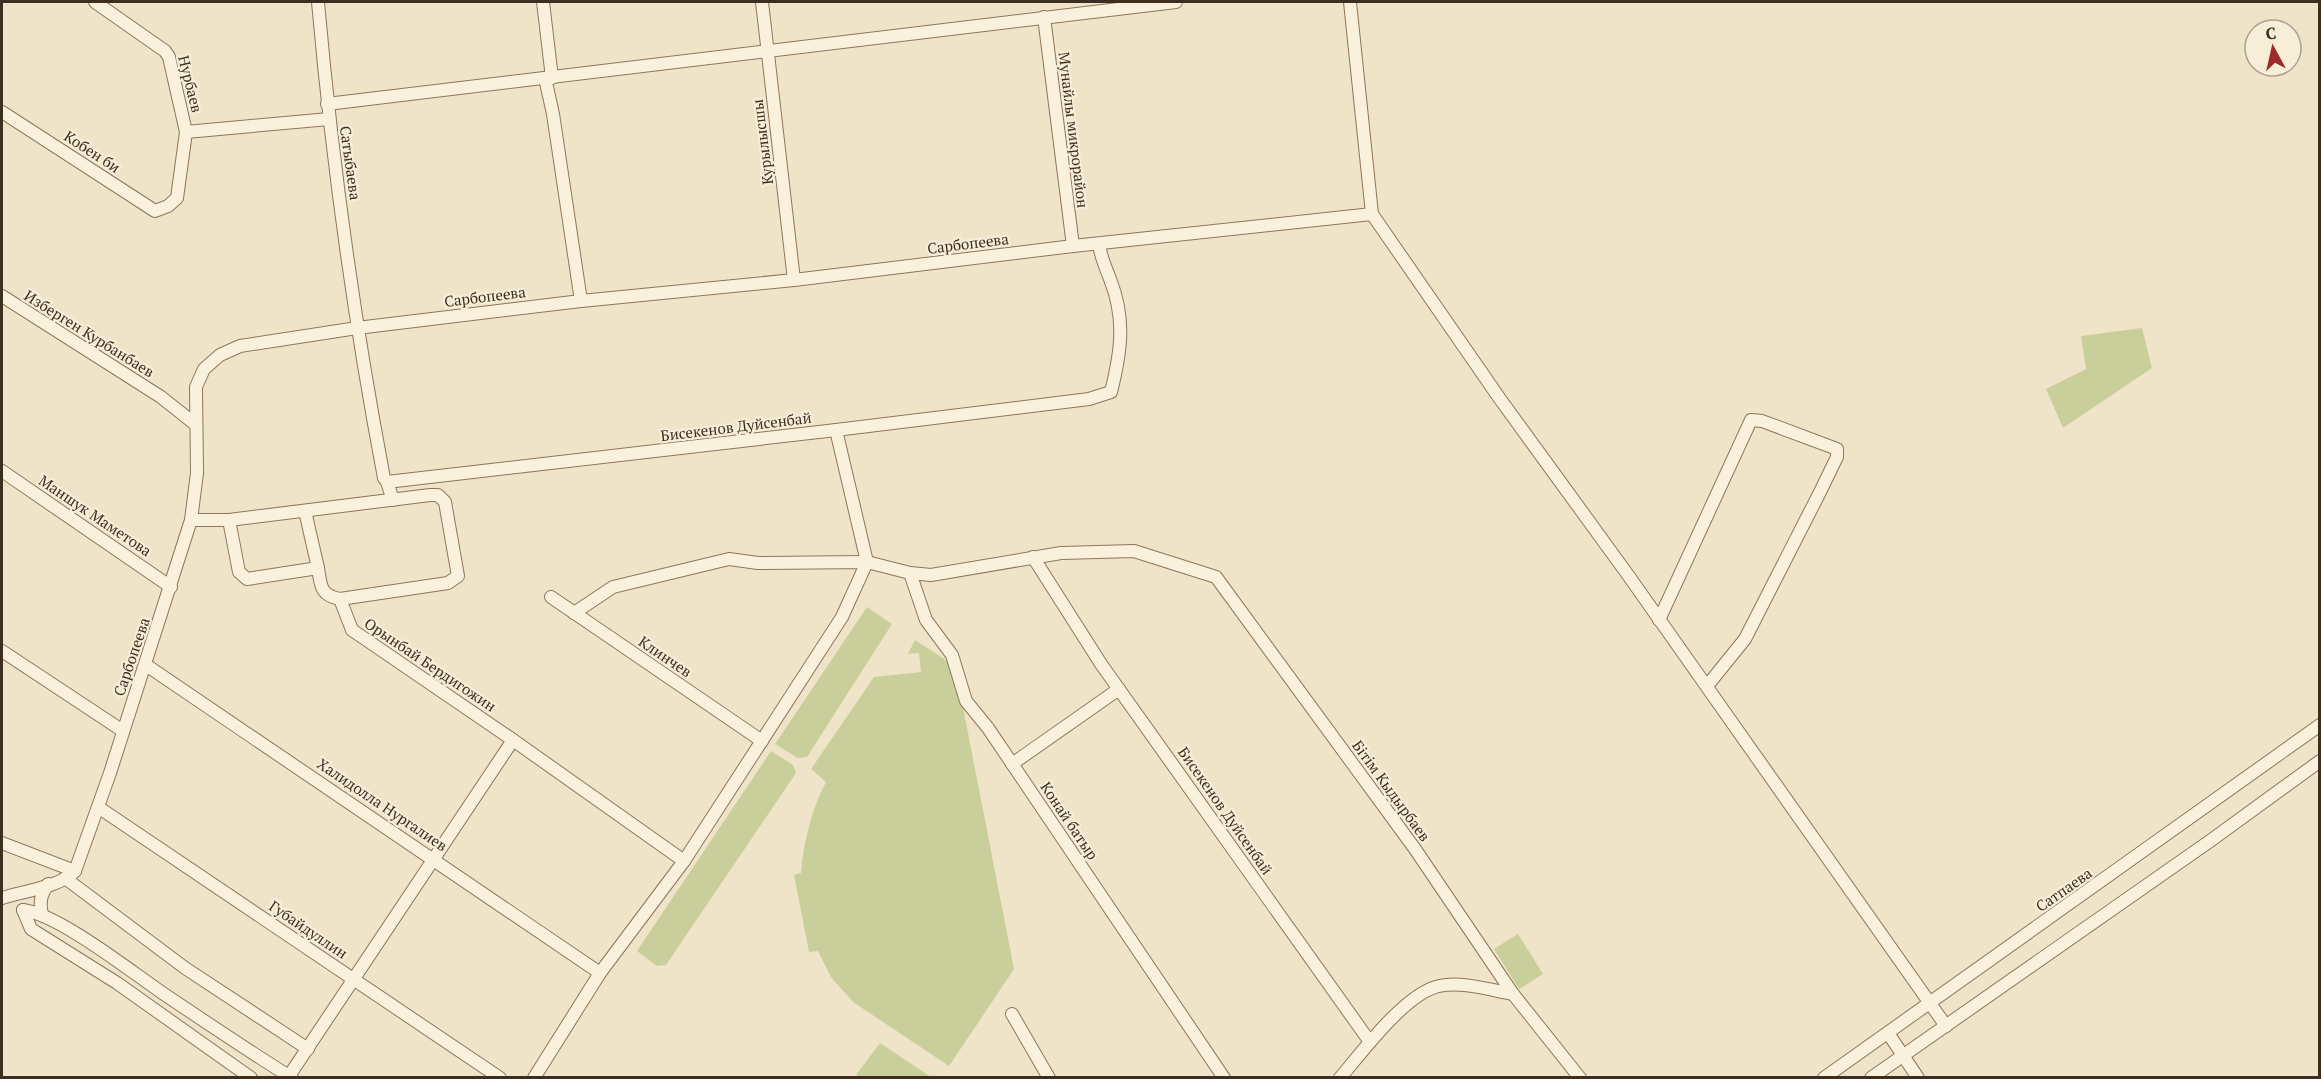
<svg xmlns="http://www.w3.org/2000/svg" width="2321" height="1079" font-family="'PT Serif',serif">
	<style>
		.green { fill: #c9cf9b }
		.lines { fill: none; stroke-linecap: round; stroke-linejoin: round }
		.minor-casing { stroke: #8d765c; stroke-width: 14 }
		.minor { stroke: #faf1dc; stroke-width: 12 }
		.labels { text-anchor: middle; stroke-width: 4.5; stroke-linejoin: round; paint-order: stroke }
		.street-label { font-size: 15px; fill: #3d2e20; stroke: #f7eed8 }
	</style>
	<rect width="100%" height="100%" fill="#f0e4c8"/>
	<g class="green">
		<polygon points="2142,328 2152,368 2063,428 2046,389 2086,369 2081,336"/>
		<polygon points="867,607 892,624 807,757 798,758 775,744"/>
		<path d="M915 640 955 666 1014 969 949 1066 853 1002 831 977 818 951 809 952 794 875 801 873C803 844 812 808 826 782L811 769 874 677 921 672 919 653 908 654Z"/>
		<polygon points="771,751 793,765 796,773 666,965 657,966 637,951"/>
		<polygon points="1518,934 1543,974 1519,989 1494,949"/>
		<polygon points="880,1043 931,1077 861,1077 856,1075"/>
	</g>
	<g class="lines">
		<defs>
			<g id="minor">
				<path d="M318 2C332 161 354 320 384 478L387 482 393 500"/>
				<polyline points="543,2 552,78"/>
				<polyline points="762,2 794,280"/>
				<polyline points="1350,2 1372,214 1500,399 1628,575 1946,1026"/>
				<polyline points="1044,17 1073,246"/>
				<polyline points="545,78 553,114 581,301"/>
				<polyline points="327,104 1176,2"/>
				<polyline points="2,112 155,211 168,206 177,198 186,132 169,57 165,51 95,2"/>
				<polyline points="186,132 329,119"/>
				<polyline points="2,296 161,397 195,424"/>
				<polyline points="2,471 171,587"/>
				<path d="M387 482 836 430 1089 399 1111 392C1121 352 1126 319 1110 279 1105 265 1101 259 1099 244"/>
				<polyline points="305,511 318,568"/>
				<polyline points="191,520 229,520 430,495 438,495 445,502 458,576 448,583 340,599 352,630 513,740 684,861"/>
				<path d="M229 520 239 572 247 579 318 568C321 586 320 595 340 599"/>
				<polyline points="1033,557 1101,664 1370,1042"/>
				<polyline points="910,573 926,620 952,655 966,701 988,728 1224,1078"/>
				<polyline points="551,597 762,741"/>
				<polyline points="574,613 613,587 729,559 758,563 867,562 910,573 931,575 1061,553 1134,551 1216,577 1415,849 1513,994 1580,1078"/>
				<polyline points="1659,620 1751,420 1762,421 1837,449 1837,457 1820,492 1745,639 1707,686"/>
				<polyline points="2,651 123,731"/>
				<polyline points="146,665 600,973"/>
				<polyline points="1012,764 1119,689"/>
				<polyline points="98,807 500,1078"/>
				<polyline points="2,843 75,871"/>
				<polyline points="65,878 185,968 308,1049"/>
				<path d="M2 898C20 892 63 886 75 871L110 773 191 520 197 473 196 387 204 369 220 355 240 346 357 328 581 301 794 280 1073 246 1372 214"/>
				<path d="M23 910C58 914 129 970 161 992 204 1021 247 1050 292 1078"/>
				<polyline points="23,910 31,929 117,983 251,1078"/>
				<path d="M42 914C39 901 41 895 48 884"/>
				<polyline points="1012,1014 1049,1078"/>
				<polyline points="1888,1033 1918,1078"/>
				<polyline points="289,1076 513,740"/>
				<polyline points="534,1078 600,973 684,861 842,617 867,562 836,430"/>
				<path d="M1340 1078C1362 1052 1406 993 1439 986 1462 981 1490 990 1513 994"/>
				<polyline points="1824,1078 2320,725"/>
				<polyline points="1871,1078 2210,841 2320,761"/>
			</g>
		</defs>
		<use href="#minor" class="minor-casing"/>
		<use href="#minor" class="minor"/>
	</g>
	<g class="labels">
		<g class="street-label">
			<text transform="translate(190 84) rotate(76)" y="5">Нурбаев</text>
			<text transform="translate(1073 130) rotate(83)" y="5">Мунайлы микрорайон</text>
			<text transform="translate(763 142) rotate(-97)" y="5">Курылысшы</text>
			<text transform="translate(92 152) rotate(33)" y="5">Кобен би</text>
			<text transform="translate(350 163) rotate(82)" y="5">Сатыбаева</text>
			<text transform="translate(968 244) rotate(-7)" y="5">Сарбопеева</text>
			<text transform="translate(485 297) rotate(-7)" y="5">Сарбопеева</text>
			<text transform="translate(89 334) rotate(32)" y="5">Изберген Курбанбаев</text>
			<text transform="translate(736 427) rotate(-7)" y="5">Бисекенов Дуйсенбай</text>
			<text transform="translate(95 516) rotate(34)" y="5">Маншук Маметова</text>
			<text transform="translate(132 657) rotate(-71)" y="5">Сарбопеева</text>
			<text transform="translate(665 657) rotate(34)" y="5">Клинчев</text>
			<text transform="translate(430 665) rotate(34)" y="5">Орынбай Бердигожин</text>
			<text transform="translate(1391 791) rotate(54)" y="5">Бiтiм Кыдырбаев</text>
			<text transform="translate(382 805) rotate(34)" y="5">Халидолла Нургалиев</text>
			<text transform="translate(1225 811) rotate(55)" y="5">Бисекенов Дуйсенбай</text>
			<text transform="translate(1069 821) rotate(56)" y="5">Конай батыр</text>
			<text transform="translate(2064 890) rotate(-35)" y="5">Сатпаева</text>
			<text transform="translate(308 930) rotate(34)" y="5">Губайдуллин</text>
		</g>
	</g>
	<rect width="2321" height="1079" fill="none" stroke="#3d2e20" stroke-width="6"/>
	<g transform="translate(2273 48) rotate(352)"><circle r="28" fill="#f7eed8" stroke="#ada18e" stroke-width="1.5"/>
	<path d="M0-4.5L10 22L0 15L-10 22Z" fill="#9e2a2b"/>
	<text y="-9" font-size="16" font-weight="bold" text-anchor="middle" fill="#3d2e20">С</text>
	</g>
</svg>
